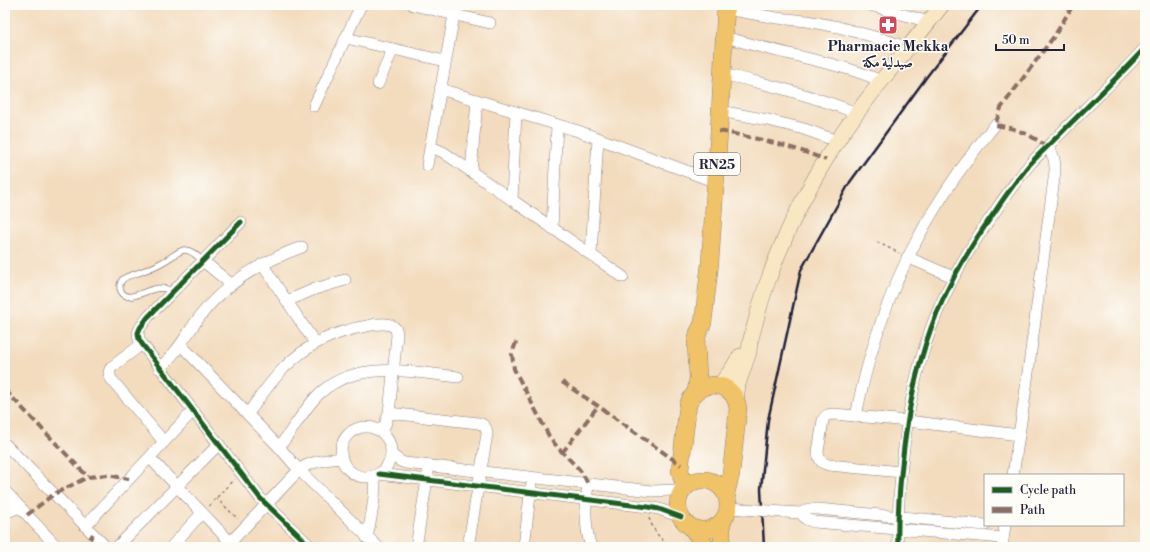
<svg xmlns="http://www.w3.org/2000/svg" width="1150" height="552" font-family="'Libre Bodoni',Amiri,serif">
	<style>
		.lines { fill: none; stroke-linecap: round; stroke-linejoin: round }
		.service-casing { stroke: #8a7e7c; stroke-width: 7 }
		.minor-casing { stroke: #8a7e7c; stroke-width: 12 }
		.secondary-casing { stroke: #8a7e7c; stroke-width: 16 }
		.primary-casing { stroke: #8a7e7c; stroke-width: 18 }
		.path { stroke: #8a7e7c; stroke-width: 1.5; stroke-dasharray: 3 3; stroke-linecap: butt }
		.service { stroke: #fff; stroke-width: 5.5 }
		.minor { stroke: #fff; stroke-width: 11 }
		.secondary { stroke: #f9e7c3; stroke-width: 15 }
		.primary { stroke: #f0c369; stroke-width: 17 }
		.rail { stroke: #22223b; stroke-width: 2.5 }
		.minor-bridge-casing { stroke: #8a7e7c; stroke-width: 12; stroke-linecap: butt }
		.minor-bridge { stroke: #fff; stroke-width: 11 }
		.quiet { stroke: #8d6e63; stroke-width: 4; stroke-dasharray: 8 4; stroke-linecap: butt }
		.cycleway-casing { stroke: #fdfcf7; stroke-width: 8 }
		.cycleway { stroke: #1b5e20; stroke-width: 5 }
		.labels { text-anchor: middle; stroke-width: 3.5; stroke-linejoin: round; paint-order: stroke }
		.shield { fill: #fdfcf7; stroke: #646373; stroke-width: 1 }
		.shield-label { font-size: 13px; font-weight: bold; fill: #22223b }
		.poi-label { font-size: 14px; font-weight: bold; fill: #22223b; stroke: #fdfcf7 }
	</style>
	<rect width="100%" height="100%" fill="#fdfcf7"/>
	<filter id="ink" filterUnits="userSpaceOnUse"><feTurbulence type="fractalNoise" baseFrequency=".025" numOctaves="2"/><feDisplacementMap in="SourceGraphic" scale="8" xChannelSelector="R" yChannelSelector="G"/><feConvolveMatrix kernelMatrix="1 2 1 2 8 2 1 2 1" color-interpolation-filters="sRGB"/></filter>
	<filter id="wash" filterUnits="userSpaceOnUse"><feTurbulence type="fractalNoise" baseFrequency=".012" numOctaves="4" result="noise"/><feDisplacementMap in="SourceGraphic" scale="16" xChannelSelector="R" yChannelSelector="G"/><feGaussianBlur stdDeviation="0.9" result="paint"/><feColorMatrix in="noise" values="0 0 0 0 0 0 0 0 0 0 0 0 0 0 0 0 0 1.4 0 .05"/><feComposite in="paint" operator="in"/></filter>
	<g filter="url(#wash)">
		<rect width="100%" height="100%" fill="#f3dbbd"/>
	</g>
	<g filter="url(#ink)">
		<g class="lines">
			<defs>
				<path id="service" d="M172 292C155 278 130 308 121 291 119 287 120 282 123 279 128 275 137 274 143 271 152 268 160 264 168 259 173 256 179 251 184 250 191 249 198 257 203 261"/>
				<g id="minor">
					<polyline points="413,5 490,23"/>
					<polyline points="870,5 929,22"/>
					<polyline points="726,9 777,18 807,21 838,27 882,39 908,48"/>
					<path d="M725 37C746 43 768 49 790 54 821 62 852 68 881 81"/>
					<polyline points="346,38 445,61"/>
					<path d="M722 74C769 84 813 96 857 113"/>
					<polyline points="378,84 393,49"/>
					<polyline points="440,89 578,131 716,182"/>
					<polyline points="314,106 361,5"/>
					<polyline points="720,111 768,120 804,129 837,141"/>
					<polyline points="431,147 443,152 623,277"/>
					<polyline points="427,165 454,15"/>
					<polyline points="471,172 477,100"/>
					<polyline points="512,200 516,112"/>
					<polyline points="241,222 148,317 140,328 138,333 139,339 142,344 260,498 311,547"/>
					<polyline points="552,228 557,125"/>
					<polyline points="591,254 598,138"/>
					<polyline points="907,257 953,277"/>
					<polyline points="203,261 231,284"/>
					<polyline points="262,264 315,343"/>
					<polyline points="287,301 315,289 345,280"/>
					<path d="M142 344 113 366C108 370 108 375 112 380L164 442"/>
					<polyline points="181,345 279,447 299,470 378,547"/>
					<path d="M159 368C177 354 187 333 201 315 227 282 263 261 302 247"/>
					<path d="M389 413 478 423C484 424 487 428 487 434L468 547"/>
					<path d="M248 414C259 398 270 382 284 368 306 345 336 331 367 326 376 324 390 321 396 329L397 335 389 413 385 425 381 432"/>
					<path d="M856 416C878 303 921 214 995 125"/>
					<circle cx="366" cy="452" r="25"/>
					<polyline points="5,444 106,547"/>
					<path d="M279 447C292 431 302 413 315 398 352 358 411 372 458 377"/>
					<polyline points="391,454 400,461 405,463 652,491 674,490 684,489"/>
					<polyline points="150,458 235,547"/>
					<path d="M901 472 829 465C821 463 819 460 818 452L823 420C825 415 828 414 834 414L908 421 1019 435"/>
					<polyline points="379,474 648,507 659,509 681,517"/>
					<path d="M1013 475 1025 395 1055 171C1055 161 1054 154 1047 147"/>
					<path d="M588 484C585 505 584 526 591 547"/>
					<polyline points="5,491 57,547"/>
					<polyline points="728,508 757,510"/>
					<polyline points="783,512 801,513 809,509 818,509 985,525"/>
					<polyline points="5,513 20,507"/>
					<polyline points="801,513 806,519 814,522 1003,538"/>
					<polyline points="85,526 193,411"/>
					<path d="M367 538C370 522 378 490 373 476"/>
					<polyline points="117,547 218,445"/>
					<polyline points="171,547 202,513"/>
					<path d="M226 547 299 470C311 461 326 460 341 458"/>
					<polyline points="416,547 428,473"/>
					<polyline points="524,547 531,486"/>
					<path d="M898 547C897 514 900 480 904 447 908 415 913 384 923 353 937 303 964 255 994 213 1005 196 1017 180 1030 164 1040 153 1051 143 1062 132 1090 104 1118 77 1145 48"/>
					<polyline points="1002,547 1005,525"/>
				</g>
				<g id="secondary">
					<polyline points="719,386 730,372 740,356"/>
					<path d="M736 400 738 384 749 352 750 342C756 321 761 299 769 278 786 230 810 183 838 140 869 93 907 50 942 5"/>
				</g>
				<g id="primary">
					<polyline points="696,391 698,378 696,343 698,333 703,323 710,263 719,131 726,5"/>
					<circle cx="703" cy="505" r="25"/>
					<path d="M686 487 683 482 680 470 688 405C698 377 735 379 738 409L731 474 726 493"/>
					<polyline points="691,527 706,547"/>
					<polyline points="722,547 722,522"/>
				</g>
			</defs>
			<use href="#service" class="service-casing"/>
			<use href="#minor" class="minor-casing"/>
			<use href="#secondary" class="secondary-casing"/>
			<use href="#primary" class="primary-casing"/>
			<g class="path">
				<polyline points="877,242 899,253"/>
				<polyline points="216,498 238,519"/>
				<polyline points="209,506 234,479"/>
				<path d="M649 518C653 530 660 539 670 547"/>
			</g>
			<use href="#service" class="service"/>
			<use href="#minor" class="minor"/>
			<use href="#secondary" class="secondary"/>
			<use href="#primary" class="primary"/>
			<polyline class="rail" points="764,547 761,489 768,420 801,270 850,182 928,75 982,5"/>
			<defs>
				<polyline id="minor-bridge" points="757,510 783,512"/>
			</defs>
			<use href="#minor-bridge" class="minor-bridge-casing"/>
			<use href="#minor-bridge" class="minor-bridge"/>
			<g class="quiet">
				<path d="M719 131C756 138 792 146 826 160"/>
				<path d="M1047 147C1030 134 1016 128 995 125L1001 108 1055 35 1073 5"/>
				<polyline points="516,342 512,354 514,369 549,436 558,448 578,468 583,474 588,484"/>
				<polyline points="562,382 598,406 681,465"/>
				<polyline points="5,390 88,477"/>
				<polyline points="562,453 598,406"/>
				<polyline points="27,515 54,494 88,477 108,475 129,479"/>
				<polyline points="81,547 90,539 93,534"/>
			</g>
			<defs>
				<g id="cycleway">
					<polyline points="241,222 148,317 140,328 138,333 139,339 142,344 260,498 311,547"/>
					<polyline points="379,474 648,507 659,509 681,517"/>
					<path d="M898 547C897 514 900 480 904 447 908 415 913 384 923 353 937 303 964 255 994 213 1005 196 1017 180 1030 164 1040 153 1051 143 1062 132 1090 104 1118 77 1145 48"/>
				</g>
			</defs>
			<use href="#cycleway" class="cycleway-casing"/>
			<use href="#cycleway" class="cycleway"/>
		</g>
	</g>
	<defs>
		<symbol id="pharmacy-square" viewBox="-11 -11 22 22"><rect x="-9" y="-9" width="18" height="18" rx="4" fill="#d1495b" stroke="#fdfcf7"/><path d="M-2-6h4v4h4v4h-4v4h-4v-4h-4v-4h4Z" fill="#fff"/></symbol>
	</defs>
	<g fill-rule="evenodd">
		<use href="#pharmacy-square" x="877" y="14" width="22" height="22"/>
	</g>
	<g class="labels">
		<rect class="shield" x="694" y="153" width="46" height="22" rx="3"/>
		<g class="shield-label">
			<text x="717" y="169">RN25</text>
		</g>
		<g class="poi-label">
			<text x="888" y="51">Pharmacie Mekka<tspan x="888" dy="16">صيدلية مكة</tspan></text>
		</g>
	</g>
	<rect width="1150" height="552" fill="none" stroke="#fdfcf7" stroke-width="20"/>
	<rect x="984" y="474" width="140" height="52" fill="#fdfcf7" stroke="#a5a5ac"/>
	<rect x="992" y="487" width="20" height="6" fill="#1b5e20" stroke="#a5a5ac"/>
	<text x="1020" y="494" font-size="12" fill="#22223b">Cycle path</text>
	<rect x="992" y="507" width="20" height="6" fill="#8d6e63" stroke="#a5a5ac"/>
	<text x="1020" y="514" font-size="12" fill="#22223b">Path</text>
	<path d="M996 44v6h68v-6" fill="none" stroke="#22223b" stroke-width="2"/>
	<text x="1002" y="44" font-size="12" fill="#22223b" stroke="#fdfcf7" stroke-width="3" paint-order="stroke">50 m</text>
</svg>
